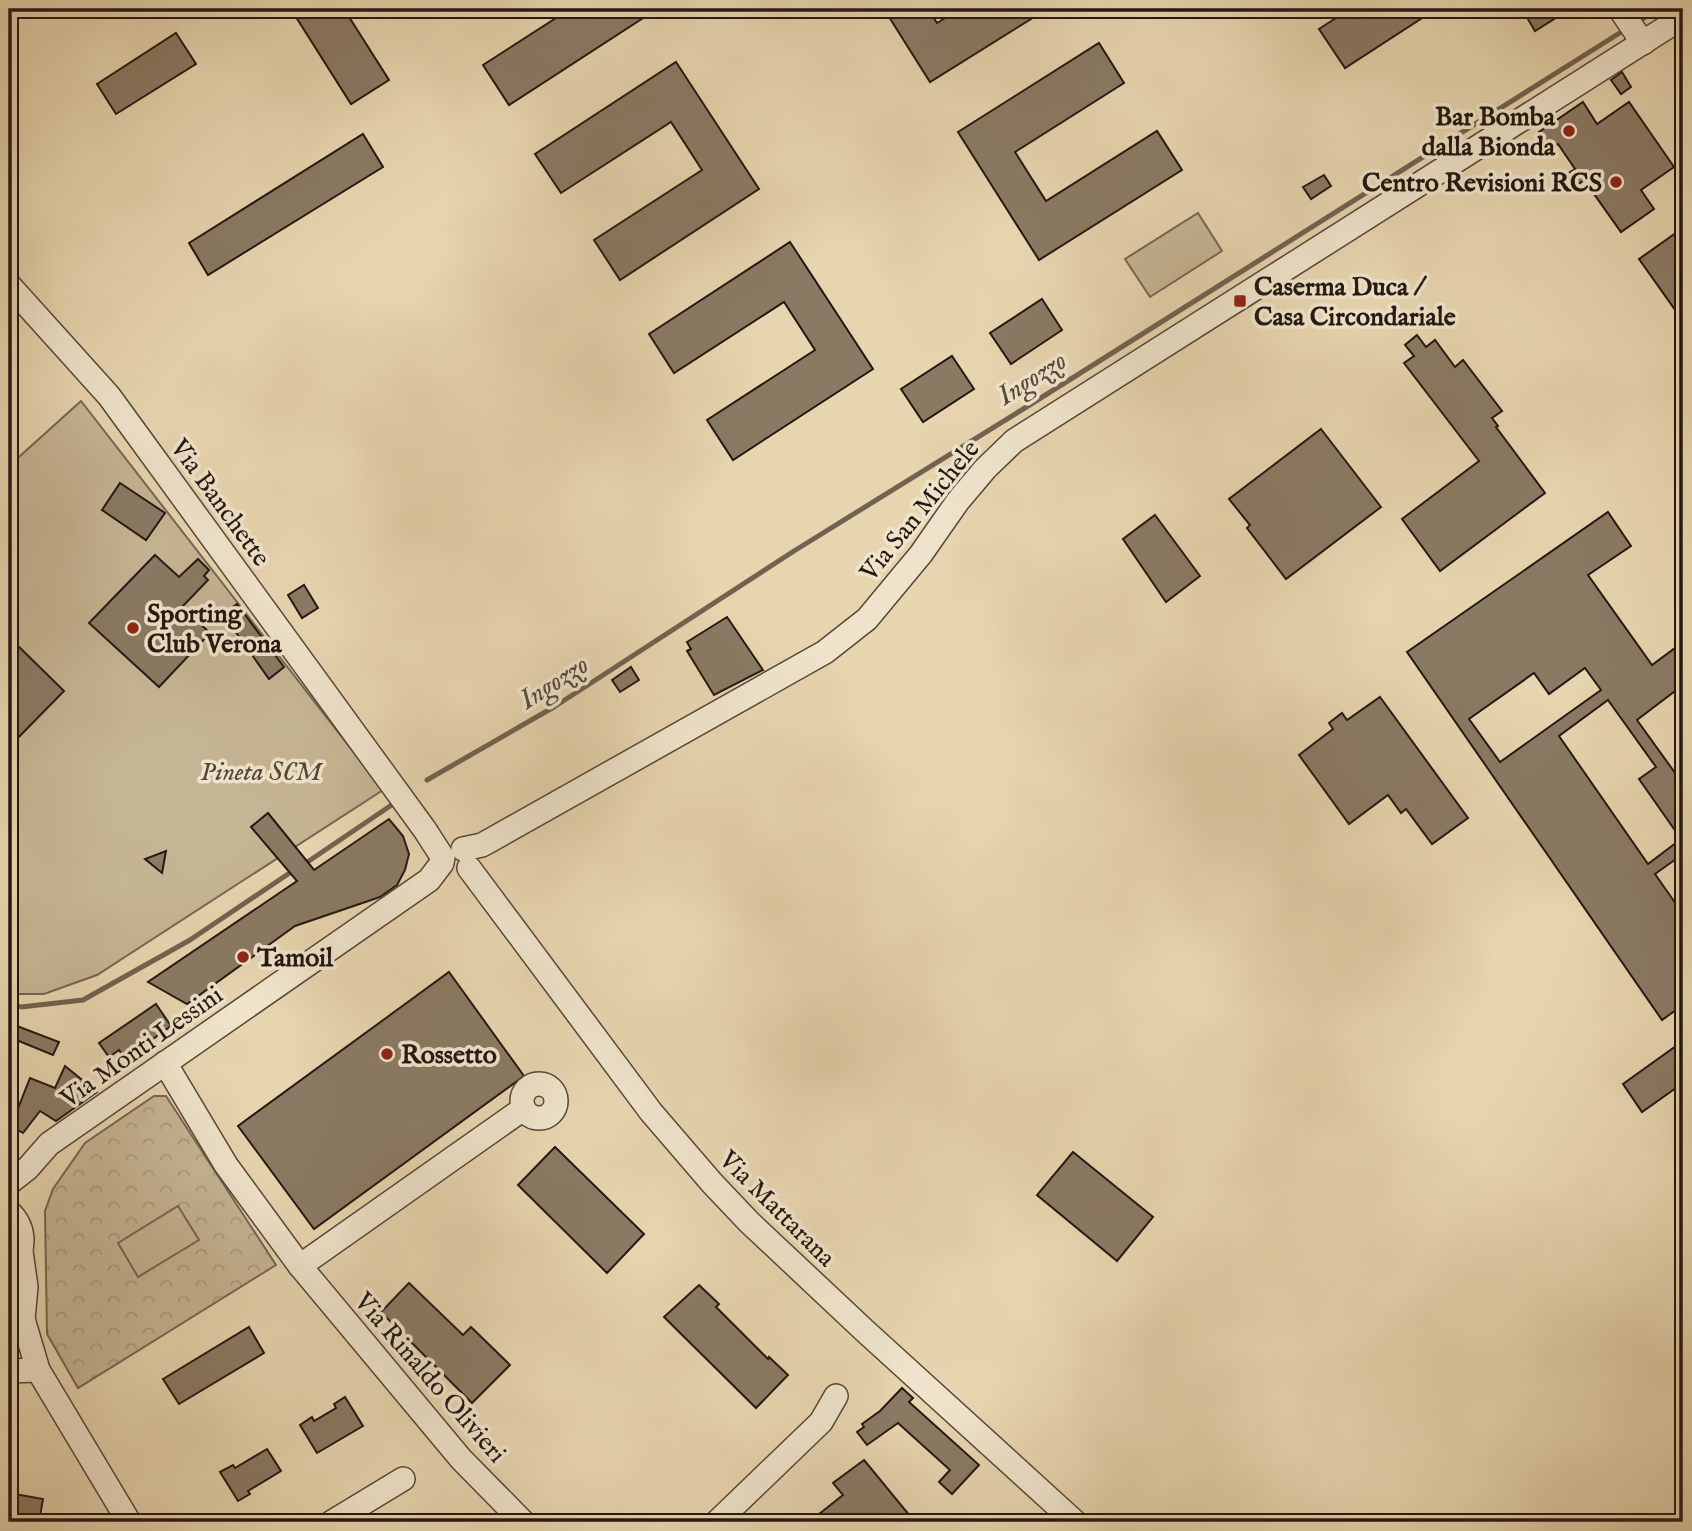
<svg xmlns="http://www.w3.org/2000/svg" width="1692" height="1531" font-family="'IM FELL English',serif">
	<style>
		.park { fill: url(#park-crowns); stroke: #766653; stroke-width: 2 }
		.pitch { fill: #c6b594; stroke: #766653; stroke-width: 2 }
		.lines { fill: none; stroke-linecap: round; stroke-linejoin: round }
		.stream { stroke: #726250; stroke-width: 5 }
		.building { fill: #8a7a64; stroke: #251712; stroke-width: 2; fill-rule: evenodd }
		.minor-casing { stroke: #564639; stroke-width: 26 }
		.minor { stroke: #efe4cb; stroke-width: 23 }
		.poi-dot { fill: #8f2418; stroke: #efe4cb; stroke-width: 2.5 }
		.labels { text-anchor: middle; stroke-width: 7; stroke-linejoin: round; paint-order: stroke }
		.poi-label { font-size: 26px; font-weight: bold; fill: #251712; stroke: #efe4cb; text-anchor: start }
		.street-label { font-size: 26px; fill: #251712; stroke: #efe4cb }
		.park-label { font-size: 26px; font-style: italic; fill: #554639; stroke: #efe4cb }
		.water-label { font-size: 28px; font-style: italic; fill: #58493c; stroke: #efe4cb }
	</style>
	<defs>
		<pattern id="park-crowns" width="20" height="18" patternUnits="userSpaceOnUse" patternTransform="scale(1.75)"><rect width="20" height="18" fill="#c6b594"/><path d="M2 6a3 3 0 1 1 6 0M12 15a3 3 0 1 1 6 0" fill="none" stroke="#aa9b7f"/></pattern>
	</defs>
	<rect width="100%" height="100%" fill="#e7d5af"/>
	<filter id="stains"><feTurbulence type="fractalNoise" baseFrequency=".00286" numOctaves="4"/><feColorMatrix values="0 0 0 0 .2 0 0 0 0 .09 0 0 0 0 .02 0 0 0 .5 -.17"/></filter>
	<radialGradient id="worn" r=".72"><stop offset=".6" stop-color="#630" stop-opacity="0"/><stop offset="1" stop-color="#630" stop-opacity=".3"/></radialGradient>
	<polygon class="park" points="154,1096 166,1096 276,1265 78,1388 47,1334 45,1211 53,1189 85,1143"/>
	<g class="pitch">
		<polygon points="1198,213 1222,251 1150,297 1125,259"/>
		<polygon points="81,401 383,790 97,975 44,994 9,994 9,466"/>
		<polygon points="178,1206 199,1240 138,1277 118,1243"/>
	</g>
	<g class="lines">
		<g class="stream">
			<polyline points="1637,22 1658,9"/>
			<polyline points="427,780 554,707 794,551 1028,406 1626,29"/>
			<polyline points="303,865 396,802"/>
			<polyline points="9,1003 21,1007 83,1000 190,940 294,870"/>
		</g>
	</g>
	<g class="building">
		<polygon points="310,9 344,9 389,80 351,104 296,17"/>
		<polygon points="570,9 657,9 509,105 483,65"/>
		<polygon points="884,9 928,9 937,23 960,9 1047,9 930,82"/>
		<polygon points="1350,9 1436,9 1345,68 1319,29"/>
		<polygon points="1522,9 1570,9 1535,31"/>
		<polygon points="176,33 196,64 116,114 97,84"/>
		<polygon points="1099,43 1124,83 1015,152 1046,201 1157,131 1182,170 1039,260 958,132"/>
		<polygon points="676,62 759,189 620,280 594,240 702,170 671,122 561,193 535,154"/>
		<polygon points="1622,72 1631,87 1621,94 1611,80"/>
		<polygon points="1583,102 1597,124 1629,102 1674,167 1641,190 1654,209 1621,232 1584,180 1575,187 1567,174 1575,169 1558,144 1550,149 1539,132"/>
		<polygon points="363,134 383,167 208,275 189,243"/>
		<polygon points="1324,175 1331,186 1311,199 1303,187"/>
		<polygon points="1683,228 1683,321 1639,259"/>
		<polygon points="790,242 873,369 733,460 707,420 815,350 784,302 674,373 649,334"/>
		<polygon points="1042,299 1062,330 1011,364 990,333"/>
		<polygon points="1417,335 1426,347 1435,340 1455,367 1463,360 1502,411 1492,418 1498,426 1496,427 1545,493 1440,571 1402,519 1479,461 1404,363 1414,356 1405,345"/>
		<polygon points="952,356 974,389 923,422 901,389"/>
		<polygon points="1321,429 1381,507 1286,579 1247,528 1250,525 1229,499"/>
		<polygon points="120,483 165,513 146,540 102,510"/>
		<path d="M1608 512 1631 546 1588 575 1652 665 1683 642V685L1637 720 1683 784V854L1655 874 1683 914V1005L1662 1020 1407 652ZM1585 668 1601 690 1500 762 1469 719 1534 673 1549 694ZM1608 700 1656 767 1639 779 1681 839 1648 864 1559 736Z"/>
		<polygon points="1155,515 1200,576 1166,602 1123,539"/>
		<polygon points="155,555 179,577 198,559 209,570 204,576 208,580 182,607 210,633 159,687 89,623"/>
		<polygon points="304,585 318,608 302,618 288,595"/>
		<polygon points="237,604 284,667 269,679 223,614"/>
		<polygon points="727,617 763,670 714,695 687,651 691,649 687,642"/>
		<polygon points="9,637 64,691 9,747"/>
		<polygon points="631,667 639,680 620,692 612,680"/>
		<polygon points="1380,697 1468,818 1432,844 1406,809 1401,813 1388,795 1349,824 1299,755 1333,729 1329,723 1342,713 1347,720"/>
		<polygon points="268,813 314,870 389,819 403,836 409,854 405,870 397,885 380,897 295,926 187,1004 148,982 297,881 251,827"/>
		<polygon points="166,851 162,873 145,859"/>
		<polygon points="449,972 524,1076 314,1229 238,1126"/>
		<polygon points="156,1004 171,1026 125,1059 119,1050 109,1057 99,1043"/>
		<polygon points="9,1023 59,1042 53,1055 9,1037"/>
		<polygon points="1683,1041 1683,1083 1642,1112 1623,1084"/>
		<polygon points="65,1066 97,1092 56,1121 40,1111 23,1133 11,1126 30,1078 55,1088"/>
		<polygon points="555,1147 644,1234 607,1273 518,1185"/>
		<polygon points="1073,1152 1153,1217 1117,1261 1037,1195"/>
		<polygon points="409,1283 463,1335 471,1327 510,1365 472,1403 381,1312"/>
		<polygon points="699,1285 719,1304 716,1307 768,1359 769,1357 788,1375 756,1408 664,1317"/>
		<polygon points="249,1327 264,1353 179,1404 163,1379"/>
		<polygon points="902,1388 913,1398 909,1402 979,1465 952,1494 939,1482 950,1470 898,1423 867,1445 857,1432 864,1427 862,1424 880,1411"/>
		<polygon points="345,1397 363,1426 317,1453 300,1425 312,1417 314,1421 336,1408 334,1404"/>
		<polygon points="267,1449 281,1471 248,1491 250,1494 238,1501 220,1472 233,1465 235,1468"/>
		<polygon points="864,1460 915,1522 809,1522 843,1495 833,1483"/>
		<polygon points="9,1493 43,1499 39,1522 9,1522"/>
	</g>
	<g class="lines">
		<defs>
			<g id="minor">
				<polyline points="1620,9 1643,43"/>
				<polyline points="9,285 109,396 425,830 443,858"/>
				<polyline points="463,849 482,845 825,652 867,619 921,554 958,501 985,469 1014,441 1683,17"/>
				<polyline points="469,868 651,1112 712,1183 749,1222 865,1331 1075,1522"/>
				<polyline points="165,1063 226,1165 300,1266 461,1459 523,1522"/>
				<circle cx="539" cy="1101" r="17"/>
				<polyline points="9,1183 28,1168 49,1144 429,880 442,863"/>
				<path d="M9 1212C24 1226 27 1247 13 1264"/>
				<polyline points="21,1251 26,1287 23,1319"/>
				<polyline points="300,1266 523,1109"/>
				<polyline points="9,1296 23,1319 38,1370 129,1522"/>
				<polyline points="9,1371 38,1370"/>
				<polyline points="332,1522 403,1479"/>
				<polyline points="717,1522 821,1422 836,1396"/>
			</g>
		</defs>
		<use href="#minor" class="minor-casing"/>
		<use href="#minor" class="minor"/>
	</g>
	<g class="poi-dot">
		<circle cx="1569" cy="131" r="7"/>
		<circle cx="1616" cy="182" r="7"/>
		<rect x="1233" y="294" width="14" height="14" rx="3.5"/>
		<circle cx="133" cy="628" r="7"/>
		<circle cx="243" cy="957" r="7"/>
		<circle cx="387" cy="1054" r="7"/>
	</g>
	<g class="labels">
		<g class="poi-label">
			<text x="1555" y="125" text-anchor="end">Bar Bomba<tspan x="1555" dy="30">dalla Bionda</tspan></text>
			<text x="1602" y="191" text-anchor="end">Centro Revisioni RCS</text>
			<text x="1254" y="295">Caserma Duca /<tspan x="1254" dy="30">Casa Circondariale</tspan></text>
			<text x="147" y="622">Sporting<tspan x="147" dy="30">Club Verona</tspan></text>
			<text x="257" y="966">Tamoil</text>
			<text x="401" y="1063">Rossetto</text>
		</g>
		<g class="street-label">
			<text transform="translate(221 502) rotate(54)" y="9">Via Banchette</text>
			<text transform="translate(919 510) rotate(-51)" y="9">Via San Michele</text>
			<text transform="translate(141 1046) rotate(-35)" y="9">Via Monti Lessini</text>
			<text transform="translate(778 1208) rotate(45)" y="9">Via Mattarana</text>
			<text transform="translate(431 1377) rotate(49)" y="9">Via Rinaldo Olivieri</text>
		</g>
		<g class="park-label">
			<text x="261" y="780">Pineta SCM</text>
		</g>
		<g class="water-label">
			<text transform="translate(1031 377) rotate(-32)" y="10">Ingozzo</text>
			<text transform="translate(553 681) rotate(-32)" y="10">Ingozzo</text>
		</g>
	</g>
	<rect width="1692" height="1531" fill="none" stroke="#e7d5af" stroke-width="35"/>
	<rect x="10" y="10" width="1671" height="1510" fill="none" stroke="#251712" stroke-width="3.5"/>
	<rect x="18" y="18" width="1657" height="1496" fill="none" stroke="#251712" stroke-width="2"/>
	<rect width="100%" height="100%" filter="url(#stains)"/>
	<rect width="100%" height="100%" fill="url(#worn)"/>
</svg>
